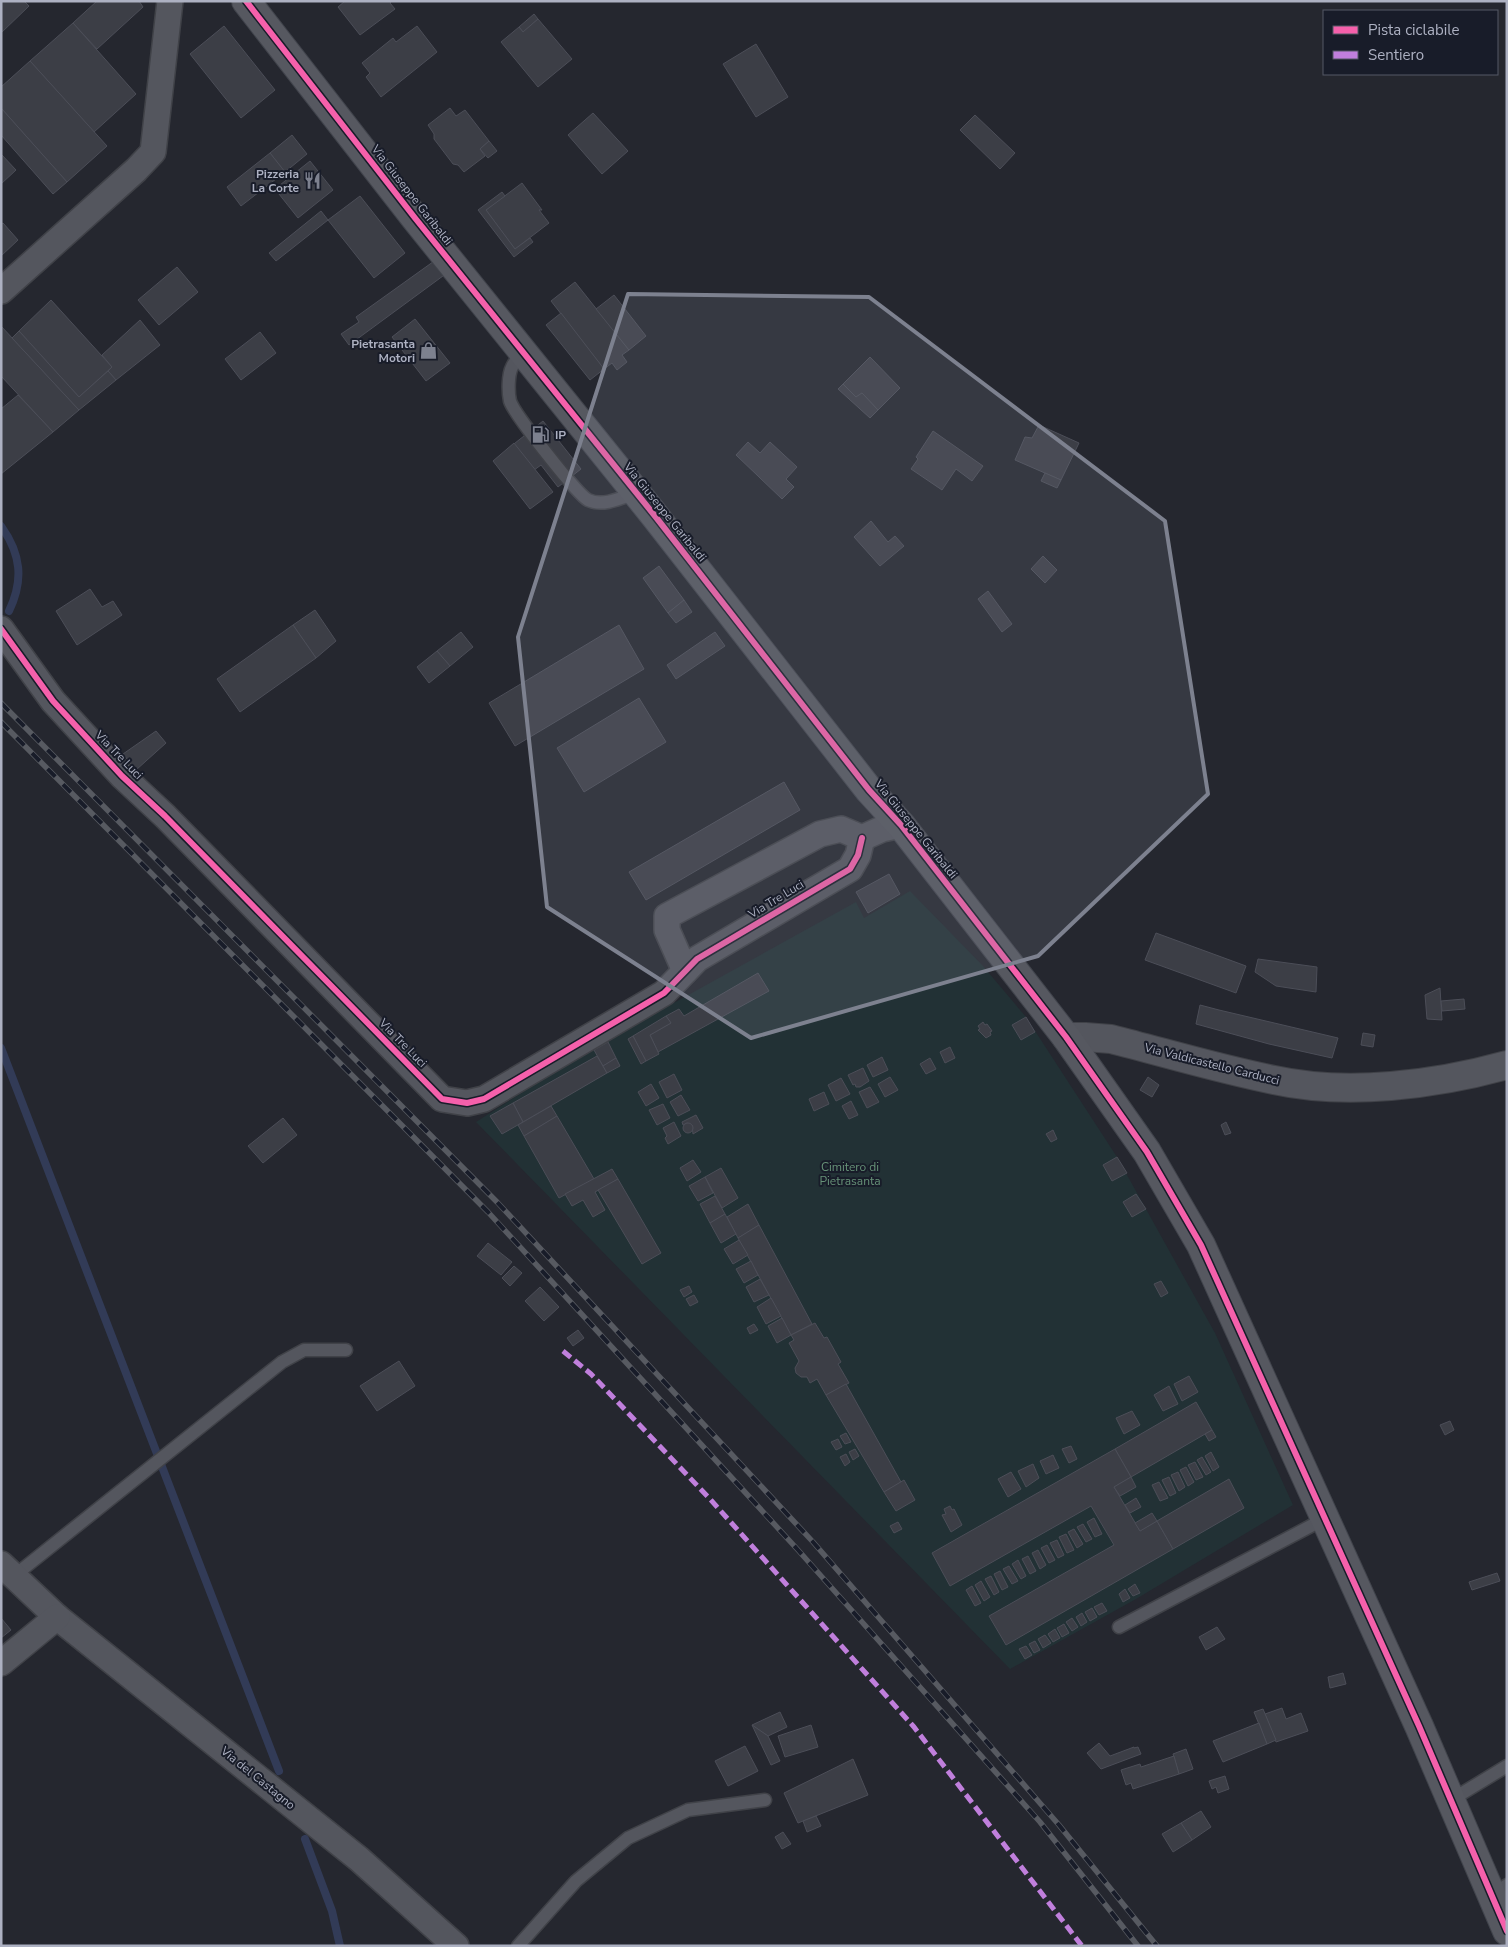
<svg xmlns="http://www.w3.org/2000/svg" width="1508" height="1947" font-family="'Nunito Sans',sans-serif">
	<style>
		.green { fill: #223135 }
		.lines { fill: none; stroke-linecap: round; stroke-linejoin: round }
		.stream { stroke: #323b57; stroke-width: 8 }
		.building { fill: #3c3e46; stroke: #4c4e58 }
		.service-casing { stroke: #404248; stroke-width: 15 }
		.minor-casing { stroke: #404248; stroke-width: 28 }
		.tertiary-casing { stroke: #404248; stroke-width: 30 }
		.primary-casing { stroke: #41444c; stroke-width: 30 }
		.service { stroke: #54565e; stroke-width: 12 }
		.minor { stroke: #54565e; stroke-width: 25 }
		.tertiary { stroke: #54565e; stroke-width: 28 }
		.primary { stroke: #565860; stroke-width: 28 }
		.rail-casing { stroke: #575a61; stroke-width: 5.5 }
		.rail { stroke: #181c29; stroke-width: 4; stroke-dasharray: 11; stroke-linecap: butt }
		.quiet { stroke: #c07fdc; stroke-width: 5; stroke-dasharray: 10 5; stroke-linecap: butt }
		.cycleway-casing { stroke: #181c29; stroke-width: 9 }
		.cycleway { stroke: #f560ab; stroke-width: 6 }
		.marked { fill: #7d818f; fill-opacity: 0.2; stroke: #7d818f; stroke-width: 4; stroke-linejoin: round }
		.labels { text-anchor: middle; stroke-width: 4; stroke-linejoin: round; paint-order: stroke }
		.poi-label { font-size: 12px; font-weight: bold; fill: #adb1c2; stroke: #181c29; text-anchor: end }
		.street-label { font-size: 12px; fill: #adb1c2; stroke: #181c29 }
		.park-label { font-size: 12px; fill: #669177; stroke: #181c29 }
	</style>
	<rect width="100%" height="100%" fill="#25272f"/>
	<polygon class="green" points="910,891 983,966 1026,1017 1117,1157 1215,1333 1293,1505 1136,1599 1010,1669 476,1122 589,1050 856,902 864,918"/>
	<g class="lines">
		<g class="stream">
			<path d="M1 526C21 554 24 580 9 611"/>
			<polyline points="1,1048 279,1771"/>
			<polyline points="305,1839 332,1911 340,1946"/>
		</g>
	</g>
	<g class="building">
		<polygon points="1,1 24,1 29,6 1,33"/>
		<polygon points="97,1 139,1 143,7 97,49 73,23"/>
		<polygon points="345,1 392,1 390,3 395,9 360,35 338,7"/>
		<polygon points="534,14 538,19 523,32 519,27"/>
		<polygon points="538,19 572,59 538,87 501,42 519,27 523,32"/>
		<polygon points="73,23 136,94 94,132 30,61"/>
		<polygon points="224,26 275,90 241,118 190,54"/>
		<polygon points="417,26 437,52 381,97 366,77 370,73 362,63 393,38 396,42"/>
		<polygon points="756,44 788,97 756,117 723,64"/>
		<polygon points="30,61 107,146 67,182 1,108 1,87"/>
		<polygon points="1,108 67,182 53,194 1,135"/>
		<polygon points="450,108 456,116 465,110 489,141 480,149 485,156 464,172 458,165 453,164 434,139 434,134 428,125"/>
		<polygon points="593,113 628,151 602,174 568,135"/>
		<polygon points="975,115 1015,153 1000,169 960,130"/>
		<polygon points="292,135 307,154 285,172 270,153"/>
		<polygon points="489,141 497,151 488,158 480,149"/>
		<polygon points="270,153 285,172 241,206 227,187"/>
		<polygon points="1,154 16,170 1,184"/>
		<polygon points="310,161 333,190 298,218 275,189"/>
		<polygon points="522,183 542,210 539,210 549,223 515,249 486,210"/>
		<polygon points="502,192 505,196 486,210 515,249 530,238 533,242 514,257 478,210"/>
		<polygon points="360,196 405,253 374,278 328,220"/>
		<polygon points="321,211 328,220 276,261 269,253"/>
		<polygon points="3,223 18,240 1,256 1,224"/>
		<polygon points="437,259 447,273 349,345 341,334 359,322 356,317"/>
		<polygon points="177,267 198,292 159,325 138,300"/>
		<polygon points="575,282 629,350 622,355 627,362 617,370 612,363 604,369 551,301"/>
		<polygon points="614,295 646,336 629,350 596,309"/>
		<polygon points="51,300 112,367 79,397 19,331"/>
		<polygon points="561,313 604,369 590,380 546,325"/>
		<polygon points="415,319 450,363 426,381 392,337"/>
		<polygon points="140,320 160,345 116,380 108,371 112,367 102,355"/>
		<polygon points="1,326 79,410 53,432 1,376"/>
		<polygon points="19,331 79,397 108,371 116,380 79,410 12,338"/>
		<polygon points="260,332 276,353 241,380 225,359"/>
		<polygon points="870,357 900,388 878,410 862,393 856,397 843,384"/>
		<polygon points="843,384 856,397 862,393 878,410 870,418 838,389"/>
		<polygon points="18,395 53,432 1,474 1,409"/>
		<polygon points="543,421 581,469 558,487 541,465 530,473 510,447"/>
		<polygon points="1039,425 1079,443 1061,480 1015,460 1025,437 1032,438"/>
		<polygon points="933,431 983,466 972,481 956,469 942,490 911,469 918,459 916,457"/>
		<polygon points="748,442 760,453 770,442 797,467 786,479 794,487 782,499 736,455"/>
		<polygon points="514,443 553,492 530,509 493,461"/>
		<polygon points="1045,473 1061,480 1057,488 1041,481"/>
		<polygon points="871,521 888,542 895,536 904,546 880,566 854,537"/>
		<polygon points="1043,556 1057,570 1045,583 1031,569"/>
		<polygon points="659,566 684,600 668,613 643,578"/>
		<polygon points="90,589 102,607 113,601 122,615 77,645 56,611"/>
		<polygon points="988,591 1012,624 1002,632 978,599"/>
		<polygon points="684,600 692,612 676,623 668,613"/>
		<polygon points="315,610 336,641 316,658 293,625"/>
		<polygon points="293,625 316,658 240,712 217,679"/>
		<polygon points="619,625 644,669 515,746 489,703"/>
		<polygon points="461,632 473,647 450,666 437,651"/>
		<polygon points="715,632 725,646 676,679 667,665"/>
		<polygon points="437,651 450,666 429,683 417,667"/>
		<polygon points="639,698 666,742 584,792 557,748"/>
		<polygon points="156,731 166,743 136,770 123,754"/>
		<polygon points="784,782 800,810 646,900 629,872"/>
		<polygon points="889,874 900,894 868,913 856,892"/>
		<polygon points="1156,933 1246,966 1236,993 1145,960"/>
		<polygon points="1258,959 1317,967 1316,992 1276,986 1255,972"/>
		<polygon points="758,973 769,991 658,1052 650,1035 671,1023 666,1016 679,1009 684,1016"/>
		<polygon points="1440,988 1442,1020 1427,1019 1425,995"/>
		<polygon points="1464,999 1465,1009 1442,1011 1441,1001"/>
		<polygon points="1200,1005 1219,1010 1338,1038 1332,1058 1269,1044 1196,1024"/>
		<polygon points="666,1016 671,1023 650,1035 659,1054 646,1061 633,1036"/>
		<polygon points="1026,1017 1035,1032 1021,1040 1012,1025"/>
		<polygon points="983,1022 985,1025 987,1024 992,1031 990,1032 991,1035 986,1038 978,1030 980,1029 978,1026"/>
		<polygon points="1363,1033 1375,1035 1373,1047 1361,1045"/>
		<polygon points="633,1036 646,1061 641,1064 628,1039"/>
		<polygon points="608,1042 616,1058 603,1066 594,1050"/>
		<polygon points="950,1047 955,1058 945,1063 940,1052"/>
		<polygon points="597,1056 607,1073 523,1122 513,1103"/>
		<polygon points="882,1057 888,1070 873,1077 867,1065"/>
		<polygon points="616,1058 620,1066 607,1073 603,1066"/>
		<polygon points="930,1058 936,1069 926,1074 920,1064"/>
		<polygon points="863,1068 869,1081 860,1087 856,1087 855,1084 853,1085 848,1075"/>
		<polygon points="674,1074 682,1090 667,1098 659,1082"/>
		<polygon points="890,1077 898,1090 885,1097 878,1084"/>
		<polygon points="1148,1077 1159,1085 1152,1097 1140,1090"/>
		<polygon points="841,1078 850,1094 836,1101 828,1085"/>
		<polygon points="651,1084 659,1098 646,1106 638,1092"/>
		<polygon points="870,1087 879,1102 867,1108 859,1092"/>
		<polygon points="824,1092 829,1104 814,1111 809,1099"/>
		<polygon points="681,1095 690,1110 678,1116 670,1102"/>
		<polygon points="851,1101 858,1115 849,1119 842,1106"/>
		<polygon points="513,1103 523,1122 502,1134 490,1116"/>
		<polygon points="663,1104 670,1118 657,1125 649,1110"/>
		<polygon points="551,1106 557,1116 524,1136 518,1125"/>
		<polygon points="696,1115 703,1128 693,1134 692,1125 687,1123 683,1125 682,1122"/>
		<polygon points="557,1116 594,1179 559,1198 524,1136"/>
		<polygon points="283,1118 297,1135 263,1163 248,1146"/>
		<polygon points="674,1122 681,1136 668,1144 665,1138 667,1136 663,1128"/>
		<polygon points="1226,1122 1231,1133 1225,1135 1221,1125"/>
		<circle cx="688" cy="1128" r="5"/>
		<polygon points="1053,1130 1057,1139 1051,1142 1046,1134"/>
		<polygon points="1117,1157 1127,1173 1112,1181 1103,1165"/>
		<polygon points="693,1160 701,1172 687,1181 680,1168"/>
		<polygon points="721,1168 738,1198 722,1208 705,1177"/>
		<polygon points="612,1169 618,1179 595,1192 605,1210 593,1217 583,1200 572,1206 565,1194"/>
		<polygon points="705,1177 713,1193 698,1201 689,1186"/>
		<polygon points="618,1179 661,1253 642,1264 598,1190"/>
		<polygon points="1136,1194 1146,1209 1132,1217 1123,1202"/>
		<polygon points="715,1196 725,1214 710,1223 700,1204"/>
		<polygon points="748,1204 759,1225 738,1238 727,1217"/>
		<polygon points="725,1214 736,1234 721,1243 710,1223"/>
		<polygon points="759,1225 812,1324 791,1335 738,1238"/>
		<polygon points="739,1240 748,1255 733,1264 724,1249"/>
		<polygon points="488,1243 512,1262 501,1275 477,1256"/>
		<polygon points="751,1261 758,1275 744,1283 736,1269"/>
		<polygon points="514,1266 522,1273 510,1286 502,1278"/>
		<polygon points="760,1279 769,1295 754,1302 746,1287"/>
		<polygon points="1161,1281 1168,1293 1161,1297 1154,1284"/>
		<polygon points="689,1286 692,1292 684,1297 680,1290"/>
		<polygon points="540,1287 559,1307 544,1321 525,1301"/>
		<polygon points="694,1295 698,1302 690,1306 686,1299"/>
		<polygon points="771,1298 781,1316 766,1324 757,1307"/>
		<polygon points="782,1318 791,1335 777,1343 768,1326"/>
		<polygon points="815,1323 824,1338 827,1337 841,1362 838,1364 849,1383 826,1395 817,1379 810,1383 807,1377 801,1377 796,1373 795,1368 799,1361 789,1343 794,1340 791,1335"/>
		<polygon points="754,1324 758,1330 750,1334 747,1328"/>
		<polygon points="578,1330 584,1338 573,1346 567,1338"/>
		<polygon points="399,1361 415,1386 377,1411 360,1386"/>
		<polygon points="1189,1376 1198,1392 1182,1401 1174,1384"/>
		<polygon points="846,1384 901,1482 884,1492 826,1395"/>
		<polygon points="1169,1386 1178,1404 1163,1411 1154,1395"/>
		<polygon points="1196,1402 1212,1430 1131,1477 1115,1449"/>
		<polygon points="1132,1411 1140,1425 1124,1434 1116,1418"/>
		<polygon points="1450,1421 1454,1430 1445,1435 1440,1425"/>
		<polygon points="1212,1430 1216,1437 1209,1441 1205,1434"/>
		<polygon points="846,1433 851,1442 845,1444 840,1436"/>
		<polygon points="838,1439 842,1447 836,1450 831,1442"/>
		<polygon points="1071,1446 1077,1459 1069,1463 1062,1449"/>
		<polygon points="855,1449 859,1456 853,1460 849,1452"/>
		<polygon points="1115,1449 1131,1477 1114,1487 1140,1531 1157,1521 1173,1549 1006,1645 989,1616 1114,1545 1091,1506 950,1586 932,1553"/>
		<polygon points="1211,1452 1219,1467 1213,1471 1205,1456"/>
		<polygon points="846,1454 850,1462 845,1466 840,1457"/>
		<polygon points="1053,1455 1059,1468 1046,1474 1040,1461"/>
		<polygon points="1202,1457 1211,1472 1206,1475 1197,1460"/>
		<polygon points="1195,1462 1203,1477 1196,1480 1188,1465"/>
		<polygon points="1033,1464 1039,1478 1026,1487 1018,1471"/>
		<polygon points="1186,1467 1194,1482 1188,1486 1180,1470"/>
		<polygon points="1011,1472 1021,1489 1008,1497 998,1479"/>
		<polygon points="1178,1472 1185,1487 1179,1491 1171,1475"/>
		<polygon points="1131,1477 1136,1487 1120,1496 1114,1487"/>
		<polygon points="1169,1477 1176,1493 1170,1496 1162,1480"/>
		<polygon points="1229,1479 1244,1508 1173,1549 1157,1521"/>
		<polygon points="904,1480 915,1500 896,1511 884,1492"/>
		<polygon points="1159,1482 1168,1498 1160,1501 1152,1485"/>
		<polygon points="1136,1498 1141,1507 1130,1513 1125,1505"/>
		<polygon points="950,1506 952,1510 954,1509 962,1525 951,1532 942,1515 946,1514 944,1509"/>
		<polygon points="1152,1513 1157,1521 1140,1531 1135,1523"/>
		<polygon points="1094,1518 1102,1534 1095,1537 1087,1522"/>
		<polygon points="898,1522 902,1529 894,1533 890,1526"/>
		<polygon points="1083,1524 1092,1539 1086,1542 1077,1527"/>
		<polygon points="1074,1529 1083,1544 1077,1548 1068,1532"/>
		<polygon points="1066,1534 1074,1550 1067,1553 1059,1537"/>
		<polygon points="1057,1540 1064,1555 1058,1558 1050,1543"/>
		<polygon points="1047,1545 1055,1560 1049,1563 1041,1548"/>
		<polygon points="1038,1550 1046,1565 1040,1569 1032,1553"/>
		<polygon points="1028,1556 1036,1571 1030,1574 1022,1559"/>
		<polygon points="1018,1560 1026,1576 1021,1579 1012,1564"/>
		<polygon points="1009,1566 1018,1581 1012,1584 1003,1569"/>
		<polygon points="1000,1571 1008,1587 1002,1590 994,1574"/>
		<polygon points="1497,1573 1500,1581 1472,1590 1469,1582"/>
		<polygon points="991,1576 999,1592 994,1595 985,1579"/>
		<polygon points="981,1581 990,1597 984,1601 975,1585"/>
		<polygon points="1135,1584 1140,1593 1133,1596 1128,1589"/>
		<polygon points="972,1586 981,1603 975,1606 966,1590"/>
		<polygon points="1125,1589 1130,1598 1123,1602 1119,1594"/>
		<polygon points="1102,1603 1107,1611 1099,1615 1094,1607"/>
		<polygon points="1092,1608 1097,1617 1090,1621 1085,1612"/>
		<polygon points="1082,1613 1087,1622 1081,1626 1076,1617"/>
		<polygon points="1,1618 11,1630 1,1638"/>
		<polygon points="1072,1618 1078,1627 1072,1631 1066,1622"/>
		<polygon points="1064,1624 1069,1633 1062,1637 1057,1628"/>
		<polygon points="1217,1627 1225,1639 1206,1650 1199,1637"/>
		<polygon points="1055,1629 1060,1638 1053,1642 1048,1634"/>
		<polygon points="1045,1635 1051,1643 1043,1648 1038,1639"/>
		<polygon points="1035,1641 1040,1650 1034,1653 1029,1644"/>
		<polygon points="1026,1646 1032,1655 1025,1659 1019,1649"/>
		<polygon points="1343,1673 1346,1684 1330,1688 1328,1677"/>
		<polygon points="1282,1708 1286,1719 1301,1713 1308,1731 1276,1742 1265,1714"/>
		<polygon points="1263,1709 1276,1740 1267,1744 1254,1712"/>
		<polygon points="780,1712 787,1727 768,1736 752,1725"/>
		<polygon points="1259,1723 1267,1744 1223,1762 1213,1741"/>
		<polygon points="752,1725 768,1736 780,1761 771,1765"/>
		<polygon points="811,1725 818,1747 785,1757 778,1736"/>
		<polygon points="1099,1743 1110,1756 1134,1747 1134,1748 1138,1747 1141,1754 1101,1769 1087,1753"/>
		<polygon points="745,1746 758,1771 728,1786 715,1761"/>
		<polygon points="1186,1749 1193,1769 1179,1774 1173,1754"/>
		<polygon points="1174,1756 1179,1774 1133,1789 1131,1783 1126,1785 1121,1770 1140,1764 1141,1767"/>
		<polygon points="853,1759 868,1795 798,1823 784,1793"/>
		<polygon points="1225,1776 1229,1789 1218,1793 1216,1787 1212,1789 1209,1781"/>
		<polygon points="1201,1811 1211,1827 1192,1840 1181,1823"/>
		<polygon points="816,1816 821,1826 807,1832 803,1821"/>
		<polygon points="1181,1823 1192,1840 1173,1852 1162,1834"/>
		<polygon points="783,1832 791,1844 782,1849 775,1837"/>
	</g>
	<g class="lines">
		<defs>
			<g id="service">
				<path d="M523 352C519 357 514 362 512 367 508 375 508 392 510 401 514 414 577 494 588 500 603 507 621 498 635 493"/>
				<polyline points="14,1576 282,1362 304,1350 346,1350"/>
				<polyline points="1119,1627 1326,1518"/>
				<polyline points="1451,1800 1507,1766"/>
				<polyline points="1491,1895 1507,1885"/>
				<polyline points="518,1946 576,1881 628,1838 688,1810 765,1800"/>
			</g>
			<g id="minor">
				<polyline points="1,291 136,170 153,152 170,1"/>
				<polyline points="1,629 53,701 122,776 165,816 442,1099 467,1103 484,1099 664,993 697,959 850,869 858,855 862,838"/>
				<polyline points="685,971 667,930 667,916 820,834 841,829 862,838 882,829 901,825"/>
				<polyline points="1,1564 57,1617 359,1859 456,1946"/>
				<polyline points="1,1663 57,1617"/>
			</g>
			<path id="tertiary" d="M1066 1037H1085L1111 1039C1166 1053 1219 1069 1274 1080 1347 1096 1435 1085 1507 1065"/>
			<polyline id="primary" points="246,1 415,218 655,516 869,790 901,825 1066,1037 1147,1152 1201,1245 1419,1726 1507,1931"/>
		</defs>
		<use href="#service" class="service-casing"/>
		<use href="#minor" class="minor-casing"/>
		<use href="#tertiary" class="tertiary-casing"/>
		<use href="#primary" class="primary-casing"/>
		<use href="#service" class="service"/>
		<use href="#minor" class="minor"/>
		<use href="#tertiary" class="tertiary"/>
		<use href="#primary" class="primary"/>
		<defs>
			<g id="rail">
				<polyline points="1,703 497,1202 813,1542 1059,1825 1157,1946"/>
				<polyline points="1,722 488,1212 798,1550 1040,1822 1138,1946"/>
			</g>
		</defs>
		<use href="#rail" class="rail-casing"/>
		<use href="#rail" class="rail"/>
		<polyline class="quiet" points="563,1351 591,1374 710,1499 914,1727 1082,1946"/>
		<defs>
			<g id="cycleway">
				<polyline points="246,1 415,218 655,516 869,790 901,825 1066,1037 1147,1152 1201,1245 1419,1726 1507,1931"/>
				<polyline points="1,629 53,701 122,776 165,816 442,1099 467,1103 484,1099 664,993 697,959 850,869 858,855 862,838"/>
			</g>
		</defs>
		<use href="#cycleway" class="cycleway-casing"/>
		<use href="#cycleway" class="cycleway"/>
	</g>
	<path class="marked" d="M628 294 869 297 1165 521 1208 794 1038 956 751 1038 547 907 518 637Z"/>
	<defs>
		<symbol id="restaurant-bare" viewBox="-9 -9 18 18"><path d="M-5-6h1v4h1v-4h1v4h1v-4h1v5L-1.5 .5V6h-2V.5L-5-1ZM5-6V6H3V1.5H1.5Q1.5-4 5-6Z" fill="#7d818f" stroke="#181c29" stroke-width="2.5" paint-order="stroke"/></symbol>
		<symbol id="shop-bare" viewBox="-9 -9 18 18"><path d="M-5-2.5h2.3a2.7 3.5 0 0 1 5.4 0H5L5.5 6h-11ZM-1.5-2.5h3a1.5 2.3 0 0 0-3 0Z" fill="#7d818f" stroke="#181c29" stroke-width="2.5" paint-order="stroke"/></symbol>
		<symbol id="fuel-bare" viewBox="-9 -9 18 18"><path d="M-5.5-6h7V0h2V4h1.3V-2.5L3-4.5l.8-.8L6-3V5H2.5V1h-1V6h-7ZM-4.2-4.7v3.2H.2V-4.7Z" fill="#7d818f" stroke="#181c29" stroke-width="2.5" paint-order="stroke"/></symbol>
	</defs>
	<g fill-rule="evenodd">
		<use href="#restaurant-bare" x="300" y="168" width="25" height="25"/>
		<use href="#shop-bare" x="416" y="338" width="25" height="25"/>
		<use href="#fuel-bare" x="528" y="422" width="25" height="25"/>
	</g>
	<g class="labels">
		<g class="poi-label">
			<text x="299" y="178">Pizzeria<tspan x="299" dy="14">La Corte</tspan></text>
			<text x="415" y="348">Pietrasanta<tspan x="415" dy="14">Motori</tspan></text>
			<text x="555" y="439" text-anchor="start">IP</text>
		</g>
		<g class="street-label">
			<text transform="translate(412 195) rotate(52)" y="4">Via Giuseppe Garibaldi</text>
			<text transform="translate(665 512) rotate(51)" y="4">Via Giuseppe Garibaldi</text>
			<text transform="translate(119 755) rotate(46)" y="4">Via Tre Luci</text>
			<text transform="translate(916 829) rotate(51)" y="4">Via Giuseppe Garibaldi</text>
			<text transform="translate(776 899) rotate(-31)" y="4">Via Tre Luci</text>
			<text transform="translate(403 1043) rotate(46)" y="4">Via Tre Luci</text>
			<text transform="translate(1212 1064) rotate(14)" y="4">Via Valdicastello Carducci</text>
			<text transform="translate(258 1778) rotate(39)" y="4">Via del Castagno</text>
		</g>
		<g class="park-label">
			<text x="850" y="1171">Cimitero di<tspan x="850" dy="14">Pietrasanta</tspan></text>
		</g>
	</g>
	<rect width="1508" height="1947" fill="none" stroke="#adb1c2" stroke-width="5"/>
	<rect x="1323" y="10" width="175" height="65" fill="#181c29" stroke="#545866"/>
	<rect x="1333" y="26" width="25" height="8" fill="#f560ab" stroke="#545866"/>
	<text x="1368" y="35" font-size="15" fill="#adb1c2">Pista ciclabile</text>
	<rect x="1333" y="51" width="25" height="8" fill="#c07fdc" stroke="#545866"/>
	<text x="1368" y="60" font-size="15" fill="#adb1c2">Sentiero</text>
</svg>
